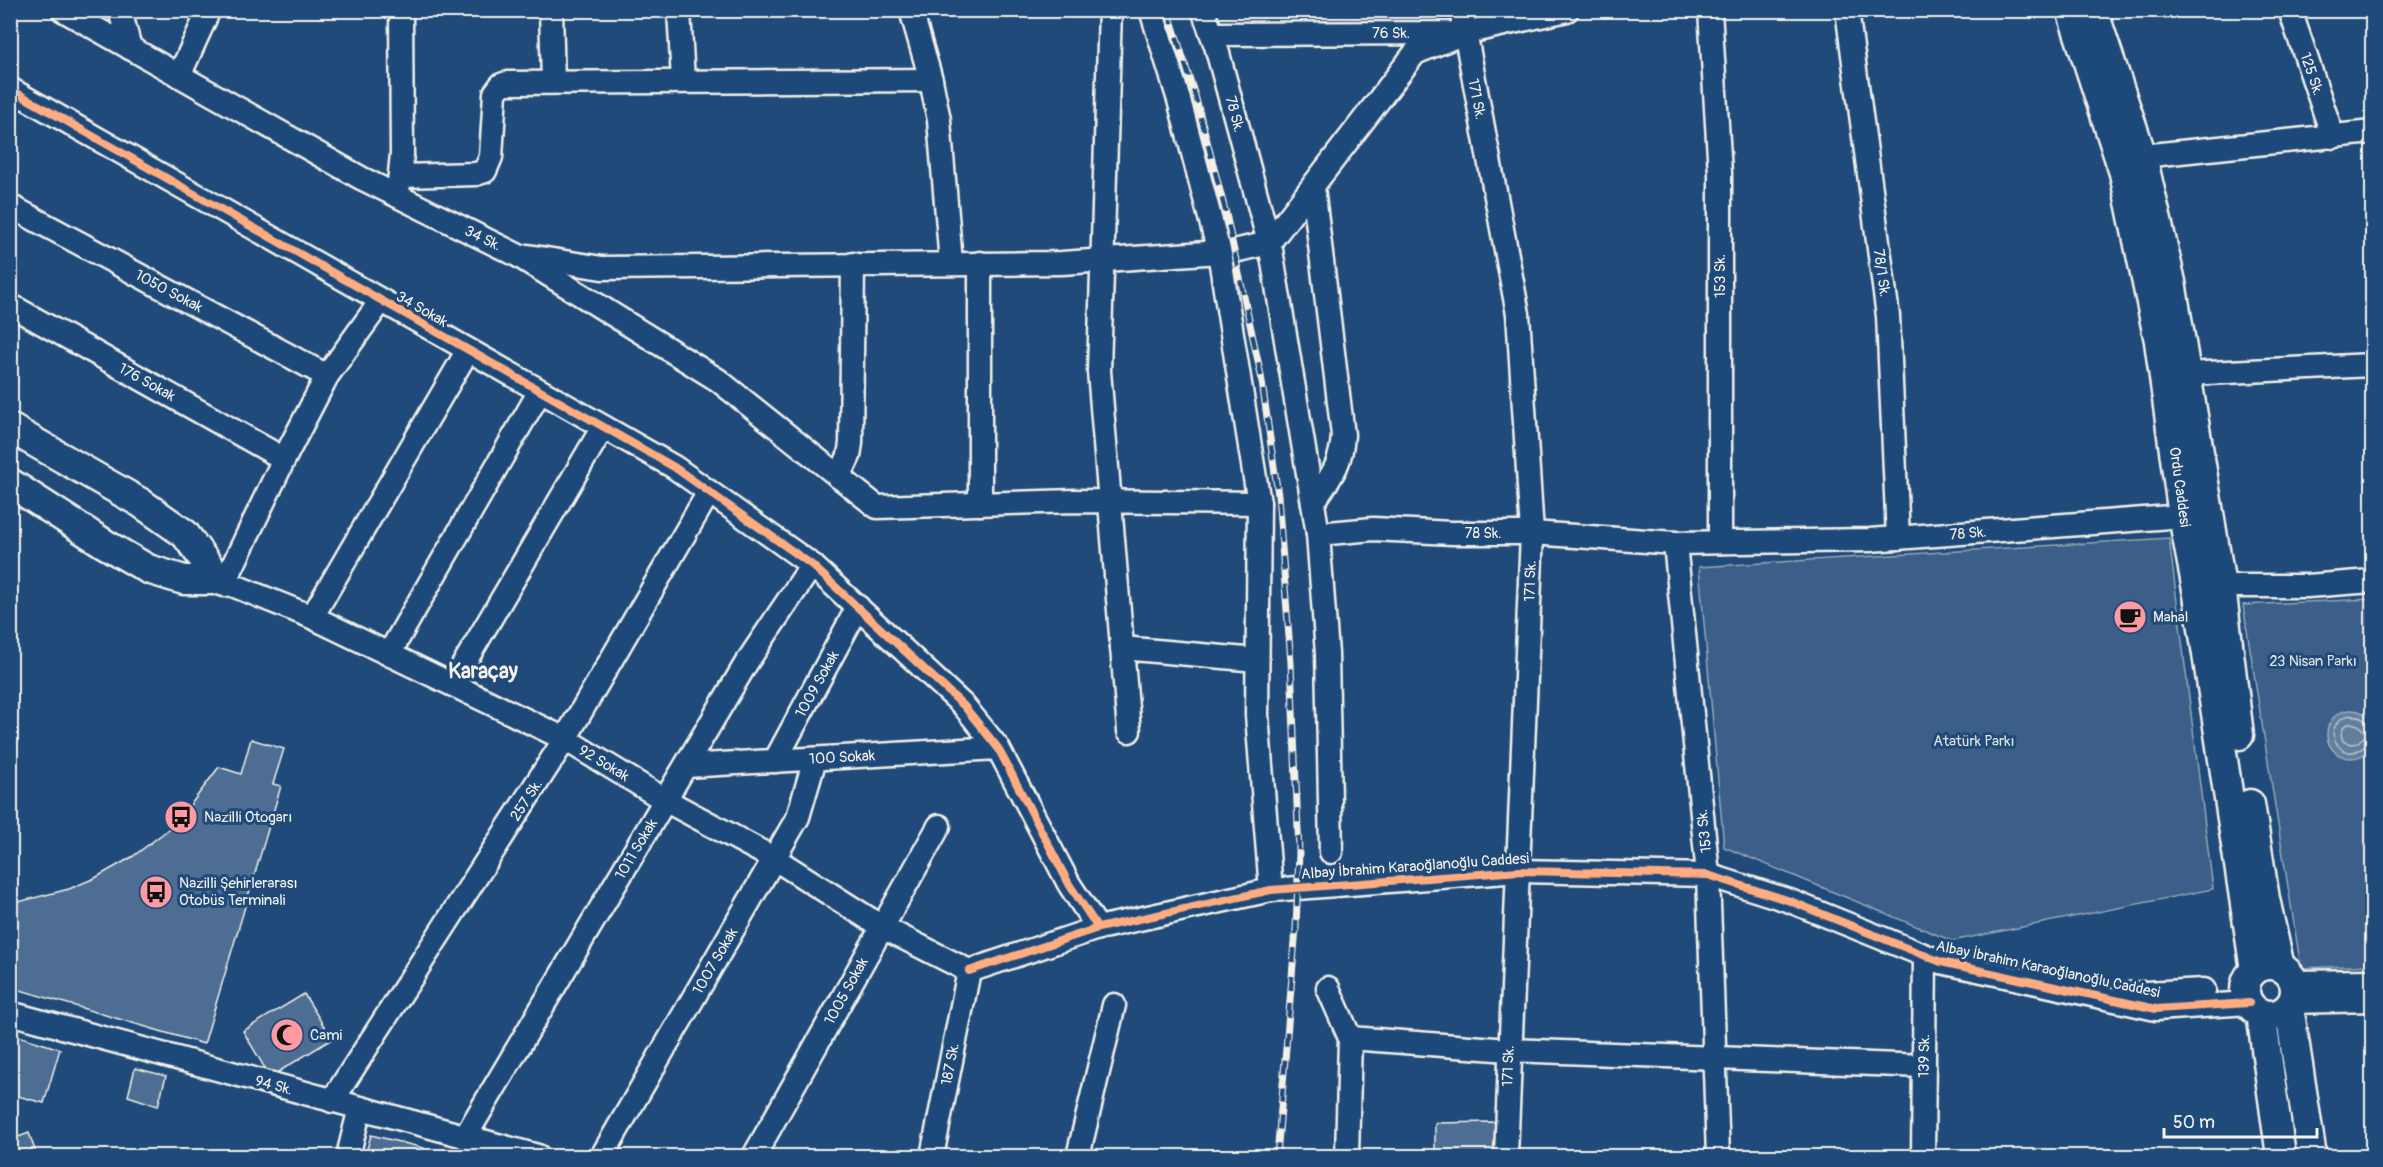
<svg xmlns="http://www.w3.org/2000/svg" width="2383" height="1167" font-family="Pangolin,sans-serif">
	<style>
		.green { fill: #3a5f88; stroke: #97a8b8; stroke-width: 1.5 }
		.water { fill: #627e9d; stroke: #9cacbb; stroke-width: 1.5 }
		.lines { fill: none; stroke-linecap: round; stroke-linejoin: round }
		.shore { stroke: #bac3ca; stroke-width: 1.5 }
		.building { fill: #4d6e92; stroke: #f4f1e8; stroke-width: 1.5 }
		.minor-casing { stroke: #f4f1e8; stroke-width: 27 }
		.major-casing { stroke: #f4f1e8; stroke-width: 33 }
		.minor { stroke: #1f4a7a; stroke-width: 22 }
		.major { stroke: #1f4a7a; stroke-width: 28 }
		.rail-casing { stroke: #f4f1e8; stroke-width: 7 }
		.rail { stroke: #1f4a7a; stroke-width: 4.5; stroke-dasharray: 14; stroke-linecap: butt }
		.cycleway-casing { stroke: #1f4a7a; stroke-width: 11 }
		.cycleway { stroke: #ffac80; stroke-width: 8 }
		.labels { text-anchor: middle; stroke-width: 6; stroke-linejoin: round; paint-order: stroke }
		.street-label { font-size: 15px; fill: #f4f1e8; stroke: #1f4a7a }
		.poi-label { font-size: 15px; fill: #f4f1e8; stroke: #1f4a7a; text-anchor: start }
		.park-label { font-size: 15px; fill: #e1e2de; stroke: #1f4a7a }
		.district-label { font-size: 21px; font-weight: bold; fill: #f4f1e8; stroke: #1f4a7a }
	</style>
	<rect width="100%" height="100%" fill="#1f4a7a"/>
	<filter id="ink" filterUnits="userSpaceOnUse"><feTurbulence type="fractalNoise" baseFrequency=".0167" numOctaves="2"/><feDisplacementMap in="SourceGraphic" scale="12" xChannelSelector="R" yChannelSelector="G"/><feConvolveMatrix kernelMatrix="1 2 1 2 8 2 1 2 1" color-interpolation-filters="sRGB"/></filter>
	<g filter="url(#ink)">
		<g class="green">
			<polygon points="2169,538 2213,889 1952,941 1724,847 1699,567"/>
			<polygon points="2372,599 2372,965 2301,968 2243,605"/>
		</g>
		<circle class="water" cx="2351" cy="734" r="24"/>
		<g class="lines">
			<g class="shore">
				<polygon points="2351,723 2358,725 2367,734 2357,743 2351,744 2343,741 2341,734 2344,726"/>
				<path d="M2372 724C2366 723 2365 720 2359 717 2346 711 2335 721 2333 733 2335 746 2346 757 2359 750 2365 747 2366 744 2372 743"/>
			</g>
		</g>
		<g class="building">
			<polygon points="251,739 284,749 273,784 281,786 204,1044 10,987 10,904 69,889 95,878 132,857 165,832 185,812 219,767 241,774"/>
			<polygon points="304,994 332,1039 270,1077 243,1031"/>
			<polygon points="12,1034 60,1049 44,1103 10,1094"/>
			<polygon points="135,1068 166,1076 158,1106 128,1096"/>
			<polygon points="1495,1122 1496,1156 1435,1156 1435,1123"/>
			<polygon points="29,1133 37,1156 10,1156 10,1140"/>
			<polygon points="371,1135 424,1148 422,1156 365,1156"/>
		</g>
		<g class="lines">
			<defs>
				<g id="minor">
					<polyline points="63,10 361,178 517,255 718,380 877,507 1075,501 1259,503"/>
					<polyline points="120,10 130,48"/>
					<polyline points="551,10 553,82"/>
					<polyline points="679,10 683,81"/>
					<polyline points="911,10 931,80 939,120 951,263"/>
					<polyline points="1110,10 1099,371 1129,731"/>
					<polyline points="1151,10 1179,100 1219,252 1259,503 1257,715 1271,890"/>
					<polyline points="1203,10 1216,46 1271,250 1318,534 1327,654 1331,852"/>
					<polyline points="1461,10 1518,314 1532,533 1506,1156"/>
					<polyline points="1710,10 1720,173 1720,542"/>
					<polyline points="1847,10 1888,316 1898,538"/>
					<polyline points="2290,10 2333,137"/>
					<polyline points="1212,34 1464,33 1567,10"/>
					<polyline points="179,76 209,10"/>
					<polyline points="10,89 674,467 812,565 964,706 998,748 1069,884 1098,928"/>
					<polyline points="2142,156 2372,132"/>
					<polyline points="401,176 476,174 485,171 491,157 495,93 501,85 507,83 931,80"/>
					<path d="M1313 187 1343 435C1341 467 1330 477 1313 503"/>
					<polyline points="398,192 402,154 401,10"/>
					<polyline points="10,206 327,376"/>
					<polyline points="528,256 602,268 1062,263 1234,251 1269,243 1415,53 1464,33"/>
					<polyline points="980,263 980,504"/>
					<polyline points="381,301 327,376 284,459 225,582 312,617 565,739 665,800 775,859 882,927 969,971"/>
					<polyline points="10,305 284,459"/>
					<polyline points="2186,374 2372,365"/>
					<polyline points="839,477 849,456 851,443 853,264"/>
					<polyline points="1318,534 1373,529 1452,533 1532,533 1675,543 1870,540 2183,516"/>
					<polyline points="1675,543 1708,875 1718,1156"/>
					<polyline points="2207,591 2221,586 2307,586 2372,581"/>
					<polyline points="312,617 468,350"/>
					<polyline points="1122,648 1257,660"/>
					<polyline points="389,654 540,391"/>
					<polyline points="452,684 603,427"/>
					<polyline points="775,761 858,607"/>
					<polyline points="686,766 998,748"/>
					<polyline points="969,971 1098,928 1271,890 1519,871 1708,875 1790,901 1941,962 2156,1009 2249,1003"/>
					<polyline points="2294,982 2372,981"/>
					<polyline points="1328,988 1350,1038 1347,1156"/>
					<polyline points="2126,994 2204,990"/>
					<polyline points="2292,1002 2372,1000"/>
					<polyline points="10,1013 538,1156"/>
					<polyline points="1350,1038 1509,1050 1924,1066"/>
					<polyline points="332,1101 565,739 709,492"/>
					<polyline points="465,1137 747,662 812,565"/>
					<polyline points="348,1156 360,1108"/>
					<polyline points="602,1156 798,817 815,759"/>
					<polyline points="754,1156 939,826"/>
					<polyline points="932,1156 969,971"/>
					<polyline points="1078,1156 1114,1005"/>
					<polyline points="1923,1156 1925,956"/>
				</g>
				<g id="major">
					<polyline points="2071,10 2124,173 2159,341 2183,516 2198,595 2255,970"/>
					<polyline points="2093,10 2142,156 2171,282 2221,586 2239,735"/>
					<polyline points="10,428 141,503 185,534 219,580"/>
					<polyline points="10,483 105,544 148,569 184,580 219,580 225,582"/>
					<polyline points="2250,804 2265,899 2280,967"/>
					<circle cx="2270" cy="990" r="25"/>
					<polyline points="2289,1007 2312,1156"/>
					<polyline points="2261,1013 2281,1156"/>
				</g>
			</defs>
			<use href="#minor" class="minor-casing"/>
			<use href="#major" class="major-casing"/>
			<use href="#minor" class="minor"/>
			<use href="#major" class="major"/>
			<defs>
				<polyline id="rail" points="1168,10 1196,99 1226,214 1261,375 1278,495 1291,663 1299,852 1296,928 1277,1156"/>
			</defs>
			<use href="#rail" class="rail-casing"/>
			<use href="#rail" class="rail"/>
			<defs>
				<g id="cycleway">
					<polyline points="10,89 674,467 812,565 964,706 998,748 1069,884 1098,928"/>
					<polyline points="969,971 1098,928 1271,890 1519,871 1708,875 1790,901 1941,962 2156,1009 2249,1003"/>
				</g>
			</defs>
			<use href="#cycleway" class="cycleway-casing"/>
			<use href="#cycleway" class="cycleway"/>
		</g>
	</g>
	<defs>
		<symbol id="cafe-disc" viewBox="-11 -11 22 22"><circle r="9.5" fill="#ff9aa2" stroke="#1f4a7a"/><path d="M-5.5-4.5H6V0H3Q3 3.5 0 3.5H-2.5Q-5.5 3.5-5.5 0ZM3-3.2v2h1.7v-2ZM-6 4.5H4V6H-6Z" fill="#111"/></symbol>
		<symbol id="bus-disc" viewBox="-11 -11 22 22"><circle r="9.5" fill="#ff9aa2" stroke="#1f4a7a"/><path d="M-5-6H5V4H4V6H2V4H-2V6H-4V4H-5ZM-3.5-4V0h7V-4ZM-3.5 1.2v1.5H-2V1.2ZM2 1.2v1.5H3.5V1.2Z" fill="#111"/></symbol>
		<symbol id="mosque-disc" viewBox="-11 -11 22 22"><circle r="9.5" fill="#ff9aa2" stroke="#1f4a7a"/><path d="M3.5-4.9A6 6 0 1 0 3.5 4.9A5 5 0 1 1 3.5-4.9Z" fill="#111"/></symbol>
	</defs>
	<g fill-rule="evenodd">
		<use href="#cafe-disc" x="2111" y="598" width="38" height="38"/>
		<use href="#bus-disc" x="162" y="798" width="38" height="38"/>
		<use href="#bus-disc" x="137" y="873" width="38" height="38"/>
		<use href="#mosque-disc" x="268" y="1016" width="38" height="38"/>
	</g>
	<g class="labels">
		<g class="street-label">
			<text x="1391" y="38">76 Sk.</text>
			<text transform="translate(2312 74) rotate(71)" y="5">125 Sk.</text>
			<text transform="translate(1477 99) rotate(79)" y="5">171 Sk.</text>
			<text transform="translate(1235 114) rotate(75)" y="5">78 Sk.</text>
			<text transform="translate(483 238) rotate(26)" y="5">34 Sk.</text>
			<text transform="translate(1882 273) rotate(82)" y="5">78/1 Sk.</text>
			<text transform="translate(1720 276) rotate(-90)" y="5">153 Sk.</text>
			<text transform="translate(169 291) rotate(28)" y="5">1050 Sokak</text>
			<text transform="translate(422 309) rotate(30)" y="5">34 Sokak</text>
			<text transform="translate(147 382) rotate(29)" y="5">176 Sokak</text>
			<text transform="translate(2180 487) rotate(82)" y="5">Ordu Caddesi</text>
			<text x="1483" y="538">78 Sk.</text>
			<text transform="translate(1968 533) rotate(-5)" y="5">78 Sk.</text>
			<text transform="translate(1530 581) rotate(-88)" y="5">171 Sk.</text>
			<text transform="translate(817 684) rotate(-61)" y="5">1009 Sokak</text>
			<text transform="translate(842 757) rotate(-3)" y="5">100 Sokak</text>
			<text transform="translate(604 763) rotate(31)" y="5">92 Sokak</text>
			<text transform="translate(526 800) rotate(-57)" y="5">257 Sk.</text>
			<text transform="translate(1704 831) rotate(-96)" y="5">153 Sk.</text>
			<text transform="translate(636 849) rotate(-59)" y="5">1011 Sokak</text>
			<text transform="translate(1415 866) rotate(-4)" y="5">Albay İbrahim Karaoğlanoğlu Caddesi</text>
			<text transform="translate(715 961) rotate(-60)" y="5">1007 Sokak</text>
			<text transform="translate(2048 969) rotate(12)" y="5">Albay İbrahim Karaoğlanoğlu Caddesi</text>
			<text transform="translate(846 991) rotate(-61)" y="5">1005 Sokak</text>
			<text transform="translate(1924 1056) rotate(-89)" y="5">139 Sk.</text>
			<text transform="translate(950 1064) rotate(-79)" y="5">187 Sk.</text>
			<text transform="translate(1508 1066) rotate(-88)" y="5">171 Sk.</text>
			<text transform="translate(274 1085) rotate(15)" y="5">94 Sk.</text>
		</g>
		<g class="poi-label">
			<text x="2153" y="622">Mahal</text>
			<text x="204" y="822">Nazilli Otogarı</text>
			<text x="179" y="888">Nazilli Şehirlerarası<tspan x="179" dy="17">Otobüs Terminali</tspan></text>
			<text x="310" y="1040">Cami</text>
		</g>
		<g class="park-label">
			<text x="2313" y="666">23 Nisan Parkı</text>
			<text x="1974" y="746">Atatürk Parkı</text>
		</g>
		<g class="district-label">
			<text x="483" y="678">Karaçay</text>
		</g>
	</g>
	<rect width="2383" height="1167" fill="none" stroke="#1f4a7a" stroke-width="36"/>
	<rect x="18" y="18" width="2347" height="1131" fill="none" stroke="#f4f1e8" stroke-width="2" filter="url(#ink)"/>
	<path d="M2164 1128v9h153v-9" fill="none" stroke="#f4f1e8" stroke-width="3"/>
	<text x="2173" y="1128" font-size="18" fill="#f4f1e8" stroke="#1f4a7a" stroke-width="4.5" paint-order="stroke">50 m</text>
</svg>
